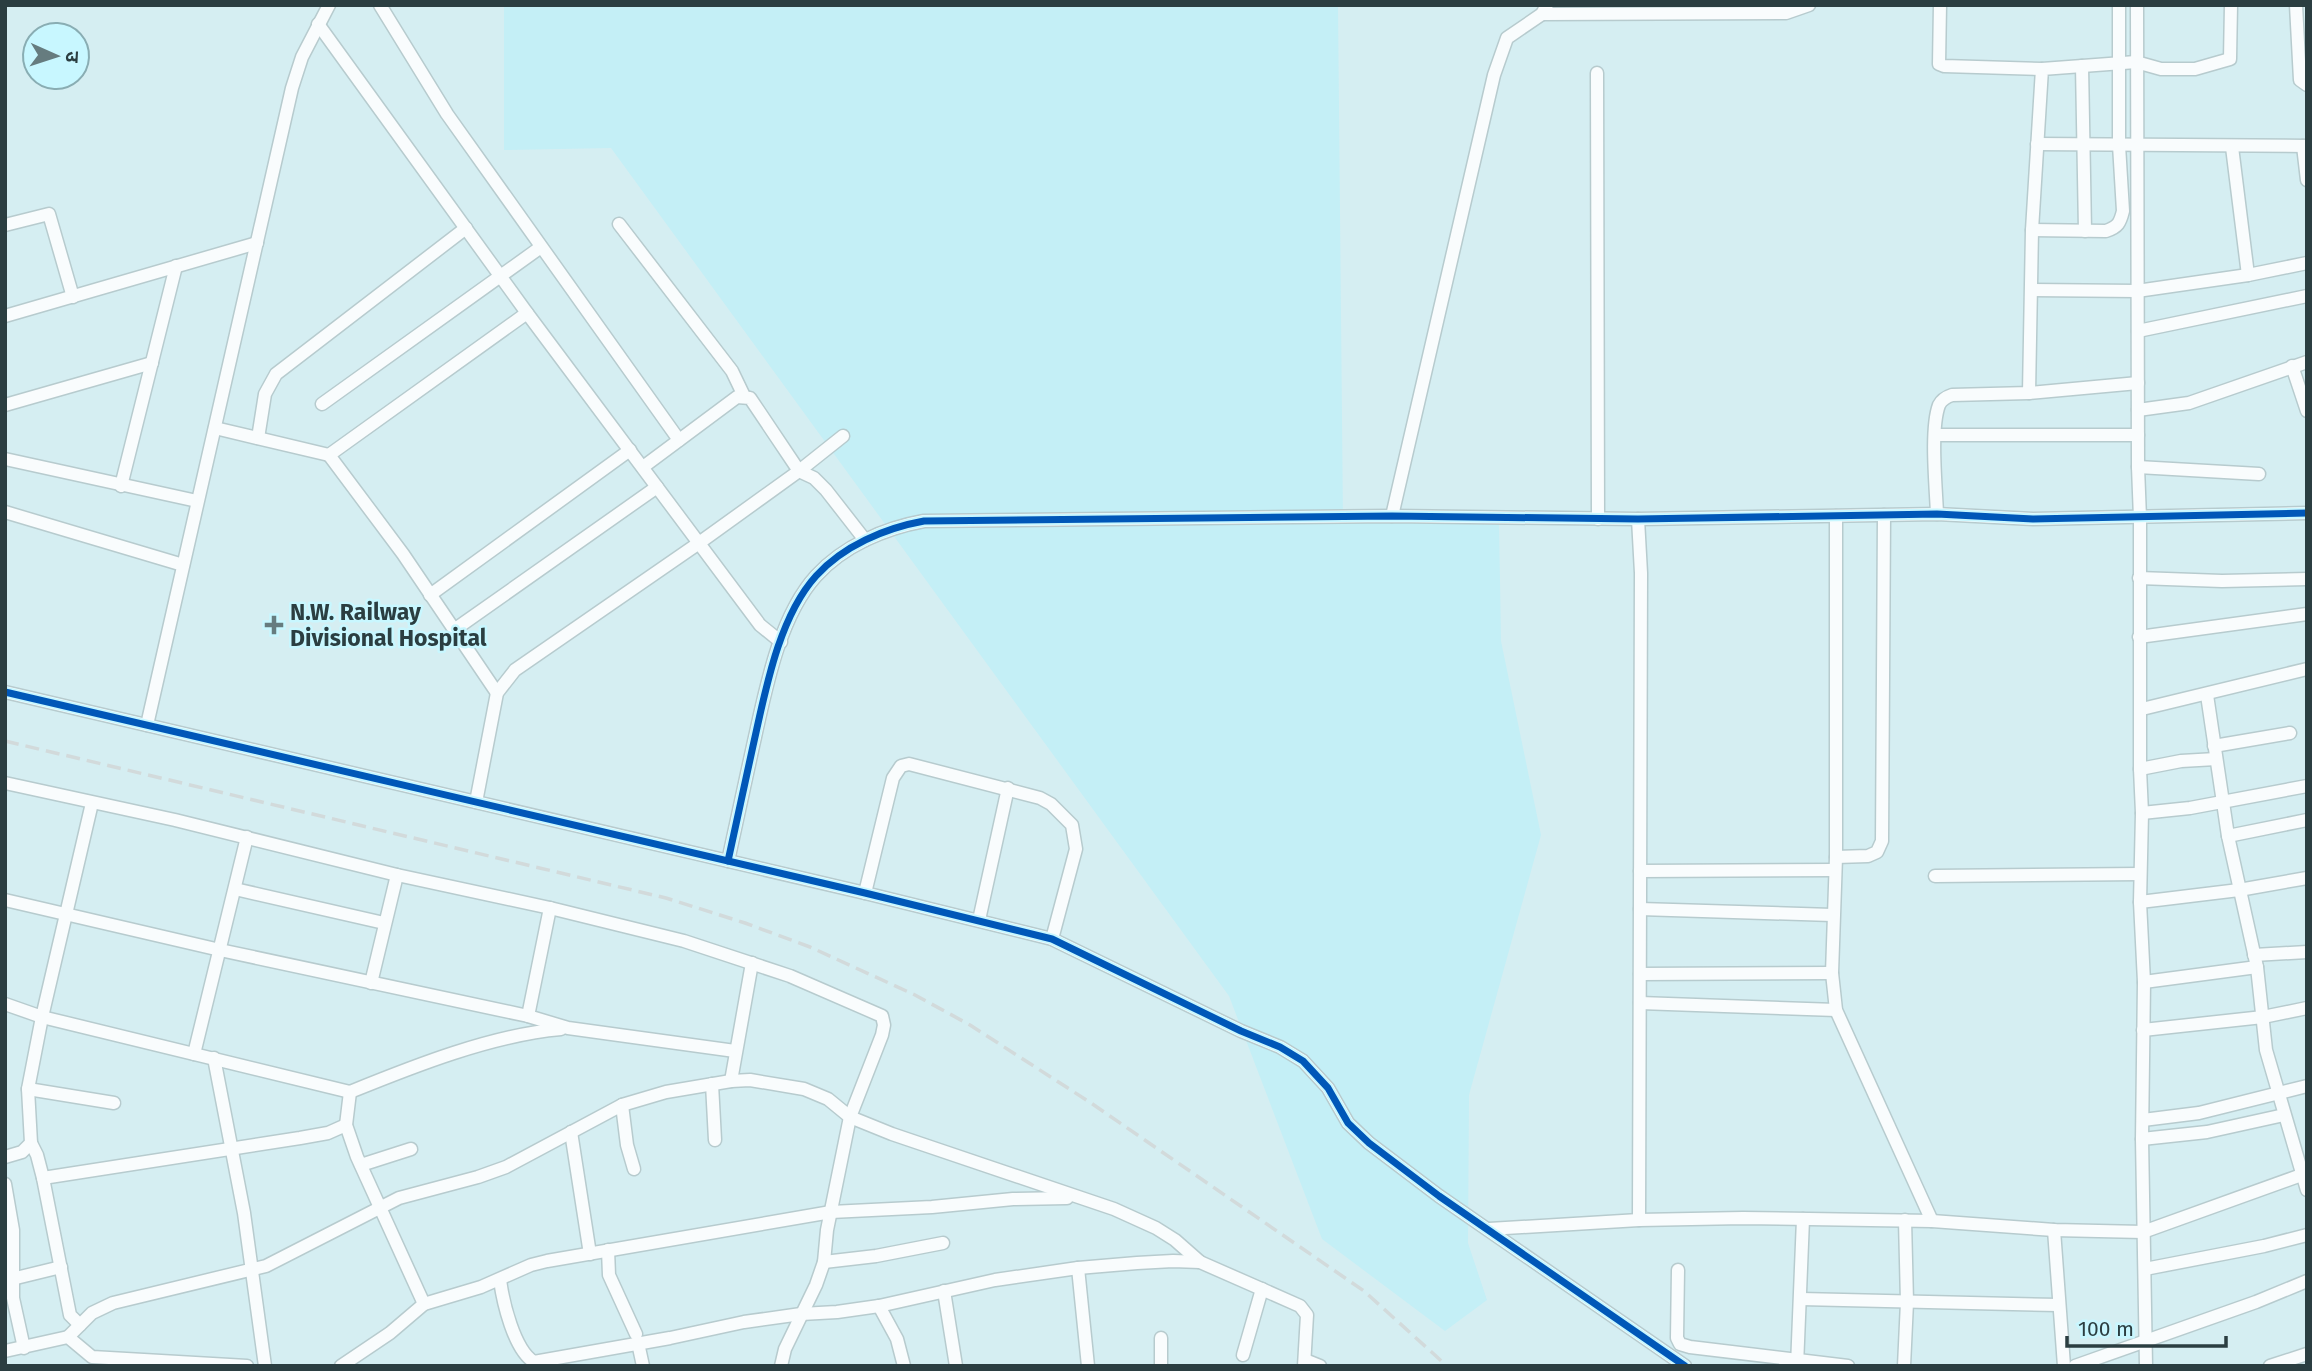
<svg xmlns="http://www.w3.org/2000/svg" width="2312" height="1371" font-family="'Fira Sans','Noto Sans Devanagari',sans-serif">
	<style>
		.built { fill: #c4eff6 }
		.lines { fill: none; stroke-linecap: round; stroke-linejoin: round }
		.minor-casing { stroke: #b7cbce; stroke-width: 15 }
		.minor { stroke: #f9fcfd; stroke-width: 12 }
		.rail { stroke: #d2dadb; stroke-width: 3.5; stroke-dasharray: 14 7; stroke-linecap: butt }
		.cycleway-casing { stroke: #c8f7ff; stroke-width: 11 }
		.cycleway { stroke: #0057b8; stroke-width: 7 }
		.poi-dot { fill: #667c7f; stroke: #c8f7ff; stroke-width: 2.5 }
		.labels { text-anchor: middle; stroke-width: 5; stroke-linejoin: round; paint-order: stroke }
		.poi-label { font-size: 23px; font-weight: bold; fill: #2b3e41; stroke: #c8f7ff; text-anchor: start }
	</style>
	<rect width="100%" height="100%" fill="#d5eef2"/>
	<polygon class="built" points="504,5 1338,5 1343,522 1499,522 1501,641 1541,835 1469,1095 1468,1243 1487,1300 1445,1331 1322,1239 1229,996 611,148 504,150"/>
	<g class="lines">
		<defs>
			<g id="minor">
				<polyline points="380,5 447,114 679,440"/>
				<polyline points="1940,5 1939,64 1944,66 2042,69"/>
				<polyline points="2137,5 2138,467 2140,518 2140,769 2142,813 2140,902 2144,982 2142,1139 2146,1366"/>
				<polyline points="2296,5 2300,80 2307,85"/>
				<polyline points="1542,14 1786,13 1809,5"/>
				<polyline points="318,24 527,313 760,625 781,642"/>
				<polyline points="2082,66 2085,231"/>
				<polyline points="1597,73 1598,519"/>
				<polyline points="2037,144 2307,146"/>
				<polyline points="2303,146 2307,180"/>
				<polyline points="2232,147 2248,275"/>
				<polyline points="619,224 732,371 744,396"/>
				<polyline points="5,225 49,214 73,297"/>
				<path d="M2032 230 2106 231C2118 227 2120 223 2123 211L2119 145V5"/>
				<polyline points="2032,290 2137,291 2248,275 2307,263"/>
				<polyline points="5,316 257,243"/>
				<polyline points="2138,331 2307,296"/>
				<polyline points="2292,366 2307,411"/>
				<polyline points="2029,393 2138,383"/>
				<polyline points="322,404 541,247"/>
				<polyline points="5,405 152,363"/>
				<polyline points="2138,410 2189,403 2307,362"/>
				<polyline points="215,428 329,455"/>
				<polyline points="1936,435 2138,435"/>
				<polyline points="258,438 265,394 276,374 466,228"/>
				<polyline points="5,459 197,501"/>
				<polyline points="643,467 737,397 750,398 799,471 814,478 826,490 865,540"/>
				<polyline points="2138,467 2259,474"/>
				<polyline points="121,486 176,266"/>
				<polyline points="5,512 183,565"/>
				<path d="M1937 514C1936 487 1930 429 1939 405 1942 399 1946 397 1952 395L2029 393 2032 230 2042 69 2136 62 2161 69H2195L2230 59 2231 5"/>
				<polyline points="1392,516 1494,75 1507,38 1542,14 1547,5"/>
				<polyline points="1836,516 1836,857 1832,973 1836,1010 1932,1221"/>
				<polyline points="1638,519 1641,573 1639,1220"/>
				<polyline points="2139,578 2222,581 2307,579"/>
				<polyline points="430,595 630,450"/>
				<polyline points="454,630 657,487"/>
				<polyline points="2139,637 2307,614"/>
				<polyline points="5,692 865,893 1052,939 1241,1031 1280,1047 1303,1061 1328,1088 1348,1123 1369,1143 1439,1196 1685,1366"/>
				<polyline points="497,693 403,554 329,455 527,313"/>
				<polyline points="2207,695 2228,836 2257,967 2266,1050 2307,1190"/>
				<polyline points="2142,709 2307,669"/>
				<polyline points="147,725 292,88 302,57 329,5"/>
				<polyline points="2214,746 2290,733"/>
				<polyline points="2140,769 2181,761 2216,759"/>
				<polyline points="5,783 175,820 397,875 550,908 684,941 790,976 882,1016 884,1025 882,1035 850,1117 827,1230 824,1262 816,1285 785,1349 781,1366"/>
				<polyline points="476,802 497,693 515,670 699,543 799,471 843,436"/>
				<polyline points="2142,813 2190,808 2307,786"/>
				<polyline points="2228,836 2307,820"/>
				<polyline points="1836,857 1868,856 1877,852 1882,841 1884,515"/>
				<path d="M728 861C736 823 745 784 753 746 765 693 778 618 816 576 843 546 885 528 924 521L1392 516 1638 519 1937 514 2033 519 2307 513"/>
				<polyline points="1640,871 1835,870"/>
				<polyline points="1935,876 2140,874"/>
				<polyline points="235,889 384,923"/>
				<polyline points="865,893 893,778 901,766 909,764 1040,798 1051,804 1072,825 1076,849 1052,939"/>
				<polyline points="5,900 220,950 528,1016 568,1028 735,1051"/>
				<polyline points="2140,902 2239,890 2307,878"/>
				<polyline points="1640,909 1832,915"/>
				<polyline points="979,920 1008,788"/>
				<polyline points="2254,955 2307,952"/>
				<polyline points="1640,974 1832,973"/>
				<polyline points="2144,982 2257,967"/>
				<polyline points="371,983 397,875"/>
				<polyline points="1640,1003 1836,1010"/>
				<path d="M5 1004 42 1017 350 1092C414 1066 492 1035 561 1029"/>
				<polyline points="528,1016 550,908"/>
				<polyline points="2143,1030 2263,1017 2307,1008"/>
				<polyline points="194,1054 247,837"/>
				<polyline points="214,1058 244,1213 265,1366"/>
				<polyline points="731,1081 752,963"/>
				<polyline points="712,1084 715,1140"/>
				<polyline points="28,1089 114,1103"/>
				<polyline points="350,1092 346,1125 357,1157 424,1304"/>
				<polyline points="622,1105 627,1145 634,1169"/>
				<polyline points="2143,1120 2199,1113 2307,1086"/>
				<polyline points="571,1132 590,1254"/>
				<polyline points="2142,1139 2207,1132 2284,1115"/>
				<polyline points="31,1143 37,1155 43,1178 70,1315 80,1325"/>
				<polyline points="5,1157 22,1152 31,1143 28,1089 42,1017 92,803"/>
				<polyline points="361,1165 411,1149"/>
				<polyline points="43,1178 300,1138 328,1133 346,1125"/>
				<polyline points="5,1184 13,1230 13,1298 24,1348"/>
				<polyline points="1489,1229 1639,1220 1743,1218 1932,1221 2054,1230 2143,1232 2307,1173"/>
				<polyline points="2054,1230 2064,1366"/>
				<polyline points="608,1250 609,1275 636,1334"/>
				<polyline points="824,1262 876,1256 943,1243"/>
				<polyline points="1078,1268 1088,1366"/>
				<polyline points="2145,1269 2264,1246 2307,1235"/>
				<polyline points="1678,1270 1677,1338 1680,1344 1690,1347 1848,1366"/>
				<polyline points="12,1279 61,1267"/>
				<path d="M500 1280C503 1302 514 1350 534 1362L670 1338 744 1322 801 1314 837 1312 879 1306 995 1280 1078 1268 1137 1263 1173 1261 1200 1262 1300 1306 1307 1315 1304 1366"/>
				<polyline points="944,1291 956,1366"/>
				<polyline points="1801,1299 2058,1305"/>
				<polyline points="879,1306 897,1339 904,1366"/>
				<polyline points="68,1337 92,1313 113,1303 266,1266 399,1198 478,1177 506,1167 622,1105 666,1092 731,1081 750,1080 804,1089 828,1099 850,1117 892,1134 1114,1209 1156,1228 1175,1240 1200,1262"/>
				<polyline points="1161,1338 1161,1366"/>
				<polyline points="638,1343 643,1366"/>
				<polyline points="5,1351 68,1337 92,1357 247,1366"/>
				<polyline points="1243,1355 1262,1289"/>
				<polyline points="1305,1360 1320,1366"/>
				<polyline points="341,1366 390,1333 424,1304 481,1287 531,1265 547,1261 831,1212 932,1207 1013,1199 1067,1198"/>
				<polyline points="1797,1366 1803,1219"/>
				<polyline points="1904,1366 1907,1302 1905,1220"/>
				<polyline points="2075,1366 2256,1302 2307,1281"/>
				<polyline points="2270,1366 2307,1354"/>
			</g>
		</defs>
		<use href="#minor" class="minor-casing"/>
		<use href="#minor" class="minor"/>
		<polyline class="rail" points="5,741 666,898 745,923 810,947 915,995 970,1025 1091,1103 1364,1291 1447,1366"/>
		<defs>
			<g id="cycleway">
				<polyline points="5,692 865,893 1052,939 1241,1031 1280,1047 1303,1061 1328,1088 1348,1123 1369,1143 1439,1196 1685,1366"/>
				<path d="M728 861C736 823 745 784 753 746 765 693 778 618 816 576 843 546 885 528 924 521L1392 516 1638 519 1937 514 2033 519 2307 513"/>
			</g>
		</defs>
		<use href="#cycleway" class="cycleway-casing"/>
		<use href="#cycleway" class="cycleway"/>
	</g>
	<path class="poi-dot" d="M270.5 614.5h7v7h7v7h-7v7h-7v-7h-7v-7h7z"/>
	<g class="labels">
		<g class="poi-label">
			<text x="290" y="620">N.W. Railway<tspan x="290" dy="26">Divisional Hospital</tspan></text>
		</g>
	</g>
	<rect width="2312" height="1371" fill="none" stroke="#2b3e41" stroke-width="14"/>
	<g transform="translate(56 56) rotate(93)"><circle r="33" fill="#c8f7ff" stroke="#89adb3" stroke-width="2"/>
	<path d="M0-5L12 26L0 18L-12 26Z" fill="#667c7f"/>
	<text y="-10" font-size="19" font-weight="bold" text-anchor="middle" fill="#2b3e41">उ</text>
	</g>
	<path d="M2067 1336v10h159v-10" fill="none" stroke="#2b3e41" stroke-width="3.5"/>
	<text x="2078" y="1336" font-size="21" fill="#2b3e41" stroke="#c8f7ff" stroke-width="5" paint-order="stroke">100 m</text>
</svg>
